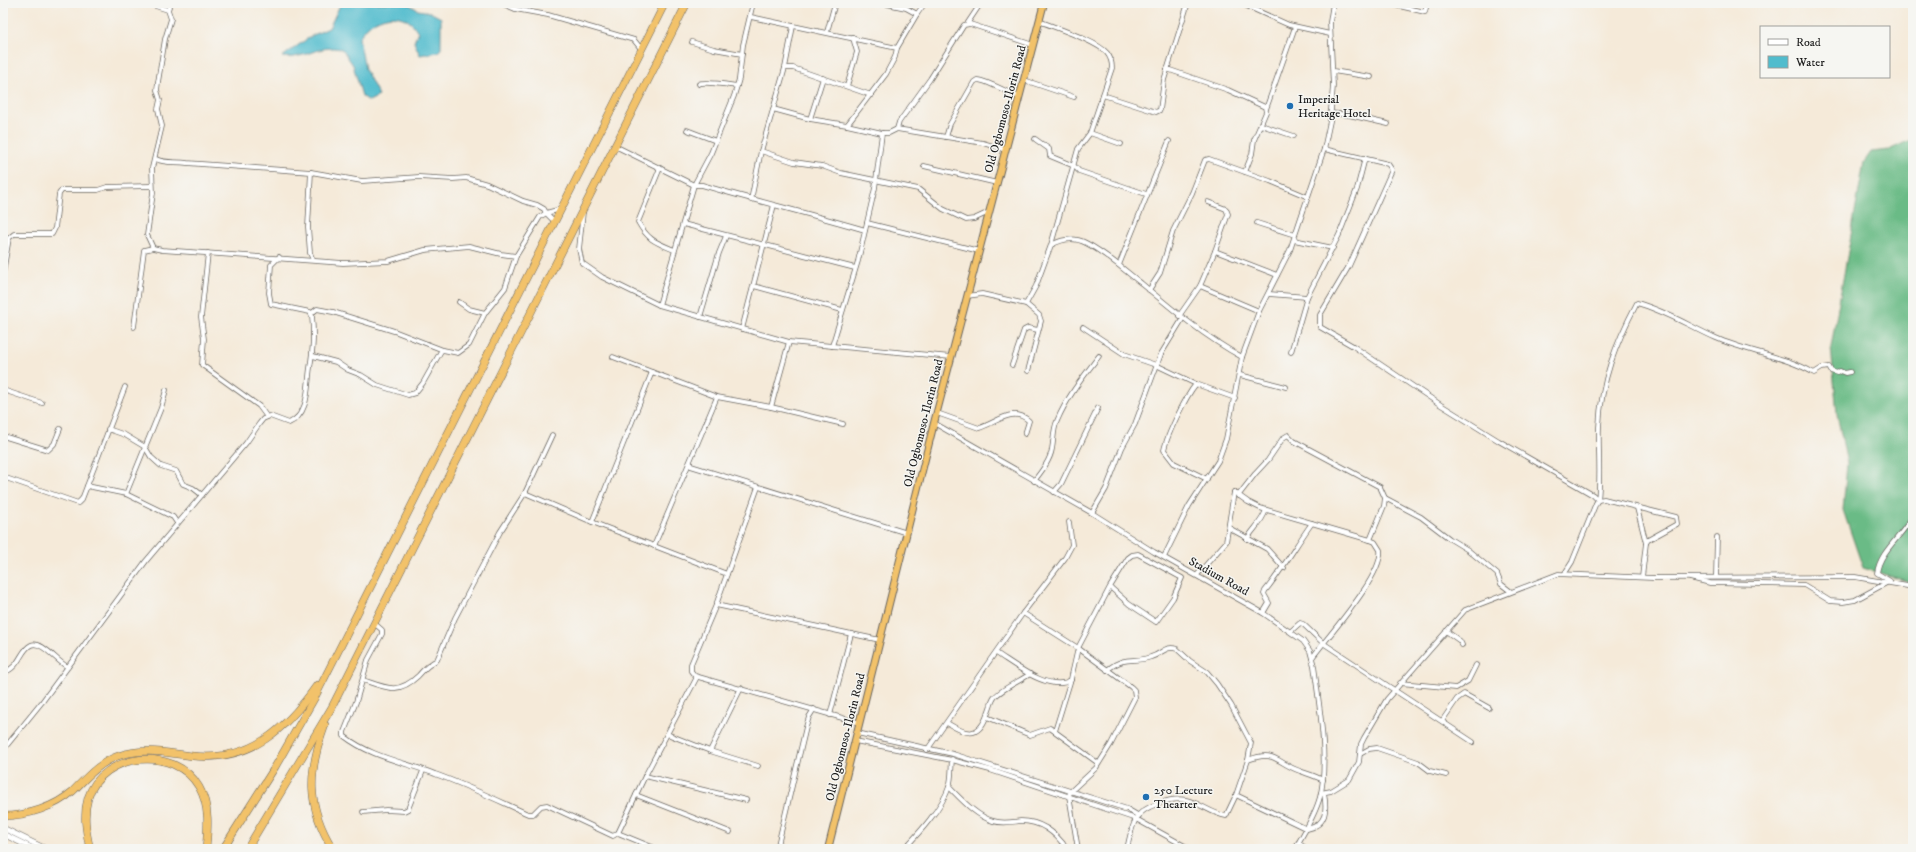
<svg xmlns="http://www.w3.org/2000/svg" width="1916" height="852" font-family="'IM FELL DW Pica',serif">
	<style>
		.forest { fill: #6abb86; stroke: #436c51 }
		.water { fill: #51bccd; stroke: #366c74 }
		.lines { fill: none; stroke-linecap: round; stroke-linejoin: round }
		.minor-casing { stroke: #68645e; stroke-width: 5.5 }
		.tertiary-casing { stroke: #68645e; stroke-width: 6 }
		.trunk-casing { stroke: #68645e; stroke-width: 8 }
		.motorway-casing { stroke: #68645e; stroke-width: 8 }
		.minor { stroke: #fff; stroke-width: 4 }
		.tertiary { stroke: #fff; stroke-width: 5 }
		.trunk { stroke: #f2c26a; stroke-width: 6 }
		.motorway { stroke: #f2c26a; stroke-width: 7 }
		.poi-dot { fill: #1f6fb2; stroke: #f6f6f2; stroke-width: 1.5 }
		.labels { text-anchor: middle; stroke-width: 3; stroke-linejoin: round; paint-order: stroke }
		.poi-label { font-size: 12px; fill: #1c1c1c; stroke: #f6f6f2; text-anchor: start }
		.street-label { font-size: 12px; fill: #1c1c1c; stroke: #f6f6f2 }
	</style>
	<rect width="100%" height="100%" fill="#f6f6f2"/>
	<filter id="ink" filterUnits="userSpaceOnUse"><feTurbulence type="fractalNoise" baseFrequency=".025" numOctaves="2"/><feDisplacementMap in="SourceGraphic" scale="8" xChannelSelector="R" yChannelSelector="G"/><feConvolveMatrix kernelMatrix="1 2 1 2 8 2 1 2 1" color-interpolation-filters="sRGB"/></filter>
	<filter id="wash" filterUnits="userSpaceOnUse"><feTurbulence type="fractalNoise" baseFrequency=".012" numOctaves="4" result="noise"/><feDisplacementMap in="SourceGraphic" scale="16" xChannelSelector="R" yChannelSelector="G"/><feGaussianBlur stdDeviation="0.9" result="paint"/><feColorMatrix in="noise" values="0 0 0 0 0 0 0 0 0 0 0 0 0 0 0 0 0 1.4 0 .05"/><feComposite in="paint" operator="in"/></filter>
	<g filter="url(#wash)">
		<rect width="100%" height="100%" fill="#f5ead9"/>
		<polygon class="forest" points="1910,140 1913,143 1913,583 1863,568 1843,510 1847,464 1837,414 1831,347 1864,162 1871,152 1889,150"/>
		<path class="water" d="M341 3H407L418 10 430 12 441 18V49L438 52 420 55 414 42 418 32C404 6 371 15 359 38L365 69 379 96 369 101 362 96 353 65 342 49C317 44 306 60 282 57L311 36 329 28Z"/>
	</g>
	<g filter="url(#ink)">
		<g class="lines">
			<defs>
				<g id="minor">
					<polyline points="112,3 149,4 168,10"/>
					<polyline points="170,3 168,10 171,19 165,39 158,82 157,90 160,100 158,109 162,126 152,168 153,193 147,235 153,248 162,250 343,263 388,261 425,250 469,246 501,254 516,256 540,217 546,213 561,209"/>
					<polyline points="501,3 515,9 548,15 634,40 642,50"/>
					<polyline points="882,3 906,8 917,14"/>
					<polyline points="1240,3 1289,25 1330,34"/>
					<polyline points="1386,3 1425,12 1427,3"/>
					<polyline points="751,17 897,48"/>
					<polyline points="967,24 981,3"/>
					<polyline points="827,32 835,3"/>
					<polyline points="692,42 714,49 742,54"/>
					<polyline points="785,68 793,26"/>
					<polyline points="1167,69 1228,90 1265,107 1266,112 1254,140 1252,154 1245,172"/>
					<polyline points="1333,71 1371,77"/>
					<polyline points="1024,80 1074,97"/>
					<path d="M699 84C703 81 729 85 737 86"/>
					<polyline points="847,86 857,52 853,38"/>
					<polyline points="1103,95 1156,112 1160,110 1164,80 1188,3"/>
					<polyline points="773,109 810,119 847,125 882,133 889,133 897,129 983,143 1006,150"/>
					<polyline points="1266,109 1295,27"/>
					<polyline points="1330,113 1349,115 1388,124"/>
					<polyline points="810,119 823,78"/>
					<polyline points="847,125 886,74 895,57 897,48 917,14 925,3"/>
					<polyline points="1261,125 1294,136"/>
					<polyline points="897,129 899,122 930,79 964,25 970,24 1033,45"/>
					<polyline points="687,130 716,141"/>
					<polyline points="1090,133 1121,144"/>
					<path d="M946 137 950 124 974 82 977 80C984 79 1011 94 1019 97"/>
					<polyline points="1035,139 1049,149 1050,156 1074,166 1079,171 1146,194"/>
					<path d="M615 146 694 185H702C756 201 811 214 865 230"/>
					<path d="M1324 149 1388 164 1392 170 1349 266 1320 315V327L1353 346 1441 405 1499 441 1593 495 1598 500C1601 475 1598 451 1599 427 1601 380 1616 343 1637 303 1666 311 1689 326 1716 338 1747 352 1785 356 1814 373L1822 368 1829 367 1831 371 1837 373 1840 371 1845 373 1850 372"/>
					<polyline points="761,151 794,162 822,166 841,173 918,189 943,209 966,220 974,219 989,212"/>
					<path d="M156 159C165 164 177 161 187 163L311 172 308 227 310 253 313 260"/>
					<polyline points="924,166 997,183"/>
					<path d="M660 168 638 222C648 240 655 242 674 250"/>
					<polyline points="311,172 362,181 419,177 453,179 466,178 487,184 523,201 537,205 544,209 546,213 555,222"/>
					<polyline points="751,200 761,151 785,68 793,68 871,95"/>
					<polyline points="583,212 579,249 582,263 602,277 659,305 789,342 951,357"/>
					<polyline points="867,223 979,251"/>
					<polyline points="1257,223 1295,235"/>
					<polyline points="683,224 855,268"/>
					<polyline points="1294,240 1333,248"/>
					<path d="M1051 245C1062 239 1075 237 1086 243 1106 253 1124 270 1141 283 1173 310 1205 337 1242 357"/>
					<polyline points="1215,251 1277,275"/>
					<polyline points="208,253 201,317 204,339 202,365 259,406 267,417"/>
					<polyline points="1119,265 1169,141"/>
					<polyline points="3,273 9,238 14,234 52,234 55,228 59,194 62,190 98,190 107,187 151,186"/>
					<polyline points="754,286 842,310"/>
					<polyline points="1200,286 1259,311"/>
					<polyline points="1149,290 1160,273 1173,231 1192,193 1205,160 1209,159 1270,181 1308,197"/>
					<polyline points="1269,294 1307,297"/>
					<polyline points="967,296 982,294 1026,304 1039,315 1041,321 1028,371"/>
					<polyline points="459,302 469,309 485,313"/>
					<path d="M1026 304 1036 286 1051 245 1078 149 1090 133 1112 68C1112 63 1111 58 1107 53 1097 41 1056 28 1039 21"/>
					<polyline points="659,305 694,185 711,153 734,96 739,79 743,45 753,3"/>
					<polyline points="312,313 317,309 333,312 394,331 443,350"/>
					<polyline points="1179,316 1200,286 1215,251 1228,214 1226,209 1208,202"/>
					<polyline points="700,317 719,253 726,236"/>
					<polyline points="134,327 144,250 153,248"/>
					<polyline points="1083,327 1124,354 1156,365 1196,384 1235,398"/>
					<polyline points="742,329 774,205"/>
					<polyline points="832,346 858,261 875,188 882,133"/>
					<polyline points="1291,352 1307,297 1339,235 1357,189 1365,158"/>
					<polyline points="313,356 336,362 348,370 361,375 377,385 408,395 415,393 423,383 441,351 443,350 458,353 469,345 485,313 505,288 516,256"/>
					<polyline points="613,357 717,397 771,407 843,424"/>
					<polyline points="1012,365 1024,330 1028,328 1038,330"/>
					<polyline points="1240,375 1286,387"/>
					<path d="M1196 384C1186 396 1167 435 1164 450L1174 463 1207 479"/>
					<polyline points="3,390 42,403"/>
					<polyline points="771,407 789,342"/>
					<path d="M937 413 979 428C995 424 1013 405 1029 421L1025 434"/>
					<path d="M934 423 1092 513 1154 552 1263 613 1303 641 1310 651 1314 666C1319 703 1329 762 1320 797 1315 816 1304 832 1295 849"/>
					<polyline points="108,429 125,435 145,447 151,457 161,466 176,471 183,484 193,488 202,495"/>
					<polyline points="3,436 48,450 54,444 60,429"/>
					<polyline points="690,463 691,466 907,533"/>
					<polyline points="3,477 78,503 82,499 125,387"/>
					<path d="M1034 481C1041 472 1050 461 1052 449 1054 439 1053 430 1057 421 1067 397 1083 377 1099 356"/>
					<polyline points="87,486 126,494 173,517 177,523"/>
					<polyline points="758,487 716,605 691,664 691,671 695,676 860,723"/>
					<polyline points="1054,492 1061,484 1098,408"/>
					<path d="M1234 492 1248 502 1260 508 1370 540 1375 542 1380 550C1384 575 1327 637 1312 658"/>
					<polyline points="525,493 592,522 727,574"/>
					<polyline points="126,494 161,408 166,390"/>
					<polyline points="1238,496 1255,474 1268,460 1283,438 1288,435 1294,441 1380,487 1385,498 1384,506 1370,540"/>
					<polyline points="1385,498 1421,517 1450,539 1468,550 1497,574 1501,584 1510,591"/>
					<polyline points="1637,508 1646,543"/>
					<polyline points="1092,513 1106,489 1122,448 1135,424 1161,354 1183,318"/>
					<polyline points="592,522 652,372"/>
					<polyline points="1229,528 1267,549 1284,568"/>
					<path d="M1247 539C1254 528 1262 522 1266 510"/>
					<polyline points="654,546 717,397"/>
					<polyline points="1164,557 1189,506 1218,461 1226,439 1242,357 1259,311 1290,250 1324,149 1330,121 1333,86 1330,22 1333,3"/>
					<polyline points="1565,573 1572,562 1596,503 1598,500 1604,499 1676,517 1677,524 1648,540 1646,543 1642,577"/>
					<polyline points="1197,575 1226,542 1234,492"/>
					<polyline points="1716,576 1717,537"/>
					<path d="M1690 578 1710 583 1804 585 1830 601 1843 602 1855 600 1890 581 1877 573C1880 550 1904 535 1913 515"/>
					<polyline points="716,605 880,640"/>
					<polyline points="1023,613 1078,648 1131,687 1134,690 1135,697 1111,744 1096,768 1070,792 1069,796 1078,849"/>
					<path d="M1263 613 1269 603 1264 594 1265 591C1283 569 1296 545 1312 523"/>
					<path d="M374 623 382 630V634L368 660 356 702 344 732V736C371 757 404 762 435 774 466 785 497 800 528 814H533L541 806 547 805 613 836 618 833 645 776 697 677"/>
					<polyline points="1291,631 1300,623 1303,624 1323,643 1473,742"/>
					<polyline points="1446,631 1460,641 1462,645"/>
					<path d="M996 653C1014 664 1049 693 1071 680"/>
					<path d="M1107 670C1128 654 1132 664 1151 657 1162 654 1165 645 1177 649L1190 661 1207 672 1217 684 1231 705 1251 743 1248 760 1236 795 1307 829C1327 825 1327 810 1324 793"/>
					<path d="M3 673C21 667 20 650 31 645 42 640 58 663 68 667"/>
					<path d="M363 680C386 688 398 695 418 676 424 669 429 664 437 660L455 618 500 532 525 493 552 435"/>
					<polyline points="1400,683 1456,688 1468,681 1476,665"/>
					<polyline points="830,715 851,634"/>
					<polyline points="987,717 1030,735 1050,728 1098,763"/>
					<polyline points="1442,721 1457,699 1464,694 1489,708"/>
					<path d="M947 723C965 734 978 740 987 715 990 710 991 702 994 698 999 690 1022 680 1030 674"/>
					<polyline points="1055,731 1071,679 1078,648 1110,587 1128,558 1132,555 1138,554 1182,578 1173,598 1156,622 1129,604 1110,587"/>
					<polyline points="857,733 953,754 1127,809 1139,816"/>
					<polyline points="667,734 710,751 758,766"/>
					<polyline points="855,741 952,760 990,770 1136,819 1190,849"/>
					<path d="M3 750 42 702 146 561 246 443 259 424 263 419 270 416 289 423C310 414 307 386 310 368 313 348 314 336 312 316L310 312 271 304 269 293 271 265 279 257"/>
					<polyline points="927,750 1023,613 1065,558 1072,545 1069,522"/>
					<polyline points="710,751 741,688"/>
					<polyline points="1360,754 1369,749 1377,748 1418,762 1430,771 1446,775"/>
					<path d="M1248 760C1276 749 1276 763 1300 771 1308 774 1315 776 1323 780"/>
					<polyline points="645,776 746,800"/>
					<path d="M949 787C961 799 976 816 993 821 1003 824 1011 822 1021 821 1041 821 1056 833 1067 849"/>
					<polyline points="1321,793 1331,791 1349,780 1359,762 1361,744 1364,738 1387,699 1465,610 1558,574 1653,578 1855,577 1913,587"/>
					<polyline points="636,795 730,832"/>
					<polyline points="363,812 386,810 404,811 408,809 423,771"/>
					<polyline points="618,833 657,849"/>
					<polyline points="1298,843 1307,849"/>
					<polyline points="777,849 806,727 809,717 814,709"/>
					<path d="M904 849C919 833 942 808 949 787 952 778 951 768 952 759"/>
					<path d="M1127 849C1129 840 1131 828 1136 819 1142 806 1173 797 1186 800 1200 803 1212 814 1226 816L1236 795"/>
				</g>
				<g id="tertiary">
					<polyline points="3,828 46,849"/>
					<polyline points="3,834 34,849"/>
				</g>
				<polyline id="trunk" points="828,849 934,423 1044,3"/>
				<g id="motorway">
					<path d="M325 725C308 771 306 806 333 849"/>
					<path d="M3 816C27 816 55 807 73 791 86 778 100 762 118 756 144 747 167 753 193 756 251 762 286 729 317 685"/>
					<path d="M90 849C86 832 83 815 88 798 102 752 175 745 199 787 210 806 208 828 206 849"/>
					<polyline points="223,849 275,767 315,697 665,3"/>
					<polyline points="247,849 332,707 687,3"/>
				</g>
			</defs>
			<use href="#minor" class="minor-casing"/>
			<use href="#tertiary" class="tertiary-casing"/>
			<use href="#trunk" class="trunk-casing"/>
			<use href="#motorway" class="motorway-casing"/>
			<use href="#minor" class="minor"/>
			<use href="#tertiary" class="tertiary"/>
			<use href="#trunk" class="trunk"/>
			<use href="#motorway" class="motorway"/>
		</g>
	</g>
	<g class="poi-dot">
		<circle cx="1290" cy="106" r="4"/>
		<circle cx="1146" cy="797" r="4"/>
	</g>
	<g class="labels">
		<g class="poi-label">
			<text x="1298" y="103">Imperial<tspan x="1298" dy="14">Heritage Hotel</tspan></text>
			<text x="1154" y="794">250 Lecture<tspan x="1154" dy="14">Thearter</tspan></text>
		</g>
		<g class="street-label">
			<text transform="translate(1005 109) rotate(-75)" y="4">Old Ogbomoso-Ilorin Road</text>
			<text transform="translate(923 423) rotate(-76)" y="4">Old Ogbomoso-Ilorin Road</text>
			<text transform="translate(1219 576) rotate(29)" y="4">Stadium Road</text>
			<text transform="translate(845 737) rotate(-76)" y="4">Old Ogbomoso-Ilorin Road</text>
		</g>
	</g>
	<rect width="1916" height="852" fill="none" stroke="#f6f6f2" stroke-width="16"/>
	<rect x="1760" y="26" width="130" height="52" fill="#f6f6f2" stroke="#9f9f9c"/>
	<rect x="1768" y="39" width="20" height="6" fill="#ffffff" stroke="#9f9f9c"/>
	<text x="1796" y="46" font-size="12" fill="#1c1c1c">Road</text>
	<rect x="1768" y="56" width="20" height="12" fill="#51bccd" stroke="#9f9f9c"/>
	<text x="1796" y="66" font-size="12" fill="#1c1c1c">Water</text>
</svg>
